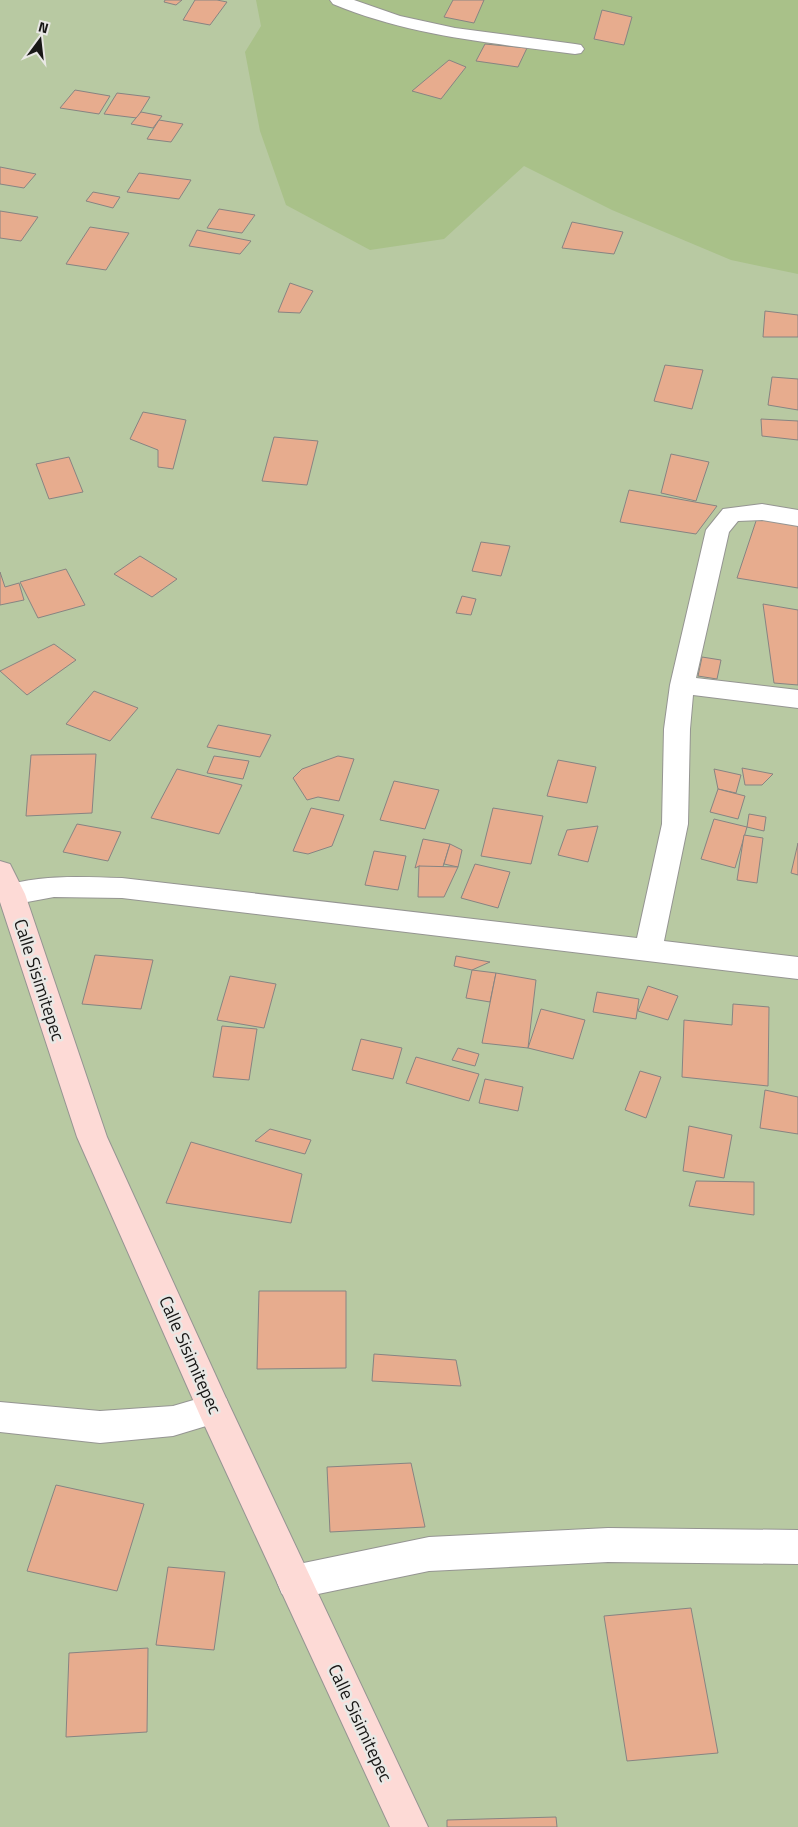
<svg xmlns="http://www.w3.org/2000/svg" width="798" height="1827" font-family="'Titillium Web',sans-serif">
	<style>
		.green { fill: #b8c9a2 }
		.forest { fill: #a9c189 }
		.building { fill: #e7ac8e; stroke: #878482 }
		.lines { fill: none; stroke-linecap: round; stroke-linejoin: round }
		.street-casing { stroke: #959592; stroke-width: 2 }
		.secondary-casing { stroke: #959592; stroke-width: 2 }
		.street { fill: #fff; fill-rule: evenodd }
		.secondary { fill: #fddad6; fill-rule: evenodd }
		.labels { text-anchor: middle; stroke-width: 5; stroke-linejoin: round; paint-order: stroke }
		.street-label { font-size: 18px; fill: #181716; stroke: #e9e8e5 }
	</style>
	<rect width="100%" height="100%" fill="#e9e8e5"/>
	<rect class="green" x="0" y="0" width="798" height="1827"/>
	<polygon class="forest" points="256,0 798,0 798,274 731,260 612,210 524,166 444,239 370,250 286,205 260,131 245,52 261,26"/>
	<g class="building">
		<polygon points="165,0 182,0 176,5 164,2"/>
		<polygon points="195,0 217,0 227,2 210,25 183,20"/>
		<polygon points="453,0 484,0 474,23 444,17"/>
		<polygon points="602,10 632,17 624,45 594,39"/>
		<polygon points="485,44 527,48 518,67 476,61"/>
		<polygon points="449,60 466,67 441,99 412,91"/>
		<polygon points="75,90 110,96 99,114 60,108"/>
		<polygon points="117,93 150,97 137,118 104,114"/>
		<polygon points="141,112 162,116 153,128 131,124"/>
		<polygon points="159,120 183,124 171,142 147,139"/>
		<polygon points="0,167 36,174 24,188 0,184"/>
		<polygon points="139,173 191,180 179,199 127,192"/>
		<polygon points="93,192 120,197 113,208 86,201"/>
		<polygon points="219,209 255,215 242,233 207,228"/>
		<polygon points="0,211 38,217 21,241 0,238"/>
		<polygon points="572,222 623,232 614,254 562,248"/>
		<polygon points="90,227 129,233 106,270 66,264"/>
		<polygon points="197,230 251,241 240,254 189,246"/>
		<polygon points="290,283 313,291 300,313 278,312"/>
		<polygon points="765,311 798,315 798,337 763,337"/>
		<polygon points="665,365 703,370 692,409 654,401"/>
		<polygon points="772,377 798,379 798,410 768,405"/>
		<polygon points="143,412 186,420 173,469 158,467 158,450 130,439"/>
		<polygon points="761,419 798,421 798,440 762,436"/>
		<polygon points="274,437 318,441 307,485 262,481"/>
		<polygon points="671,454 709,462 696,501 661,493"/>
		<polygon points="69,457 83,492 49,499 36,464"/>
		<polygon points="629,490 717,506 696,534 620,522"/>
		<polygon points="757,518 798,524 798,588 737,578"/>
		<polygon points="481,542 510,546 501,576 472,571"/>
		<polygon points="140,556 177,579 152,597 114,574"/>
		<polygon points="66,569 85,605 38,618 20,582"/>
		<polygon points="0,572 5,587 19,583 24,600 0,605"/>
		<polygon points="462,596 476,599 471,615 456,613"/>
		<polygon points="763,604 798,610 798,685 774,683"/>
		<polygon points="54,644 76,660 27,695 0,671"/>
		<polygon points="702,657 721,660 717,679 698,676"/>
		<polygon points="94,691 138,708 110,741 66,724"/>
		<polygon points="218,725 271,735 260,757 207,747"/>
		<polygon points="96,754 92,813 26,816 31,755"/>
		<polygon points="214,756 249,761 243,779 207,773"/>
		<polygon points="338,756 354,759 339,801 318,797 307,800 293,778 302,769"/>
		<polygon points="558,760 596,767 587,803 547,796"/>
		<polygon points="742,768 773,774 762,785 745,785"/>
		<polygon points="177,769 242,785 219,834 151,818"/>
		<polygon points="714,769 741,775 736,793 718,789"/>
		<polygon points="394,781 439,790 425,829 380,820"/>
		<polygon points="718,789 745,796 738,819 710,812"/>
		<polygon points="311,808 344,815 332,846 308,854 293,851"/>
		<polygon points="493,808 543,816 531,864 481,856"/>
		<polygon points="749,814 766,817 764,831 747,827"/>
		<polygon points="714,819 747,827 735,868 701,859"/>
		<polygon points="77,824 121,832 108,861 63,852"/>
		<polygon points="598,826 588,862 558,855 567,830"/>
		<polygon points="744,835 763,838 757,883 737,880"/>
		<polygon points="423,839 450,844 441,873 419,866 415,868"/>
		<polygon points="798,843 798,875 791,873"/>
		<polygon points="450,844 462,850 458,867 444,864"/>
		<polygon points="374,851 406,856 398,890 365,885"/>
		<polygon points="475,864 510,872 498,908 461,898"/>
		<polygon points="419,866 458,867 444,897 418,897"/>
		<polygon points="95,955 153,960 141,1009 82,1004"/>
		<polygon points="456,956 490,962 472,970 454,966"/>
		<polygon points="472,970 496,973 490,1002 466,998"/>
		<polygon points="496,973 536,980 528,1048 482,1043"/>
		<polygon points="230,976 276,984 264,1028 217,1020"/>
		<polygon points="648,986 678,996 668,1020 638,1011"/>
		<polygon points="597,992 639,999 636,1019 593,1012"/>
		<polygon points="733,1004 769,1007 768,1086 682,1077 684,1020 732,1025"/>
		<polygon points="541,1009 585,1020 573,1059 528,1048"/>
		<polygon points="222,1026 257,1029 249,1080 213,1077"/>
		<polygon points="361,1039 402,1048 393,1079 352,1070"/>
		<polygon points="458,1048 479,1054 475,1066 452,1060"/>
		<polygon points="416,1057 479,1074 469,1101 406,1083"/>
		<polygon points="640,1071 661,1077 646,1118 625,1110"/>
		<polygon points="485,1079 523,1087 518,1111 479,1103"/>
		<polygon points="765,1090 798,1097 798,1134 760,1128"/>
		<polygon points="689,1126 732,1135 724,1178 683,1171"/>
		<polygon points="270,1129 311,1140 305,1154 255,1141"/>
		<polygon points="191,1142 302,1174 291,1223 166,1203"/>
		<polygon points="696,1181 754,1182 754,1215 689,1206"/>
		<polygon points="259,1291 346,1291 346,1368 257,1369"/>
		<polygon points="374,1354 456,1360 461,1386 372,1381"/>
		<polygon points="411,1463 425,1527 330,1532 327,1467"/>
		<polygon points="56,1485 144,1504 117,1591 27,1571"/>
		<polygon points="168,1567 225,1572 214,1650 156,1645"/>
		<polygon points="691,1608 718,1753 627,1761 604,1616"/>
		<polygon points="148,1648 147,1732 66,1737 69,1653"/>
		<polygon points="556,1817 557,1827 447,1827 447,1820"/>
	</g>
	<g class="lines">
		<defs>
			<g id="street">
				<path d="M330 0H354L400 16 455 28 575 44 581 45 584 49 581 53 575 54C492 43 410 36 333 4Z"/>
				<path d="M762 504 798 510V526L762 520 738 521 729 532 696 678 798 690V708L693 695 690 729 688 824 664 941 798 957V979L122 898 54 897 11 905 0 899 1 887C40 874 82 877 122 878L637 938 662 824 664 729 670 685 706 530 723 509Z"/>
				<polygon points="214,1394 226,1398 230,1409 226,1420 173,1436 100,1443 0,1432 0,1402 100,1411 173,1406"/>
				<polygon points="608,1528 798,1530 798,1564 608,1562 429,1571 294,1599 282,1594 277,1582 282,1570 294,1565 429,1537"/>
			</g>
			<polygon id="secondary" points="0,861 10,864 25,894 107,1137 226,1398 428,1827 390,1827 202,1420 77,1137 0,902"/>
		</defs>
		<use href="#street" class="street-casing"/>
		<use href="#secondary" class="secondary-casing"/>
		<use href="#street" class="street"/>
		<use href="#secondary" class="secondary"/>
	</g>
	<g class="labels">
		<g class="street-label">
			<text transform="translate(39 980) rotate(72)" y="6">Calle Sisimitepec</text>
			<text transform="translate(190 1355) rotate(66)" y="6">Calle Sisimitepec</text>
			<text transform="translate(360 1723) rotate(65)" y="6">Calle Sisimitepec</text>
		</g>
	</g>
	<g transform="translate(40 40) rotate(15)" stroke="#e9e8e5" stroke-width="4" paint-order="stroke">
	<path d="M0-4L9 19L0 12L-9 19Z" fill="#181716"/>
	<text y="-8" font-size="14" font-weight="bold" text-anchor="middle" fill="#181716">N</text>
	</g>
</svg>
